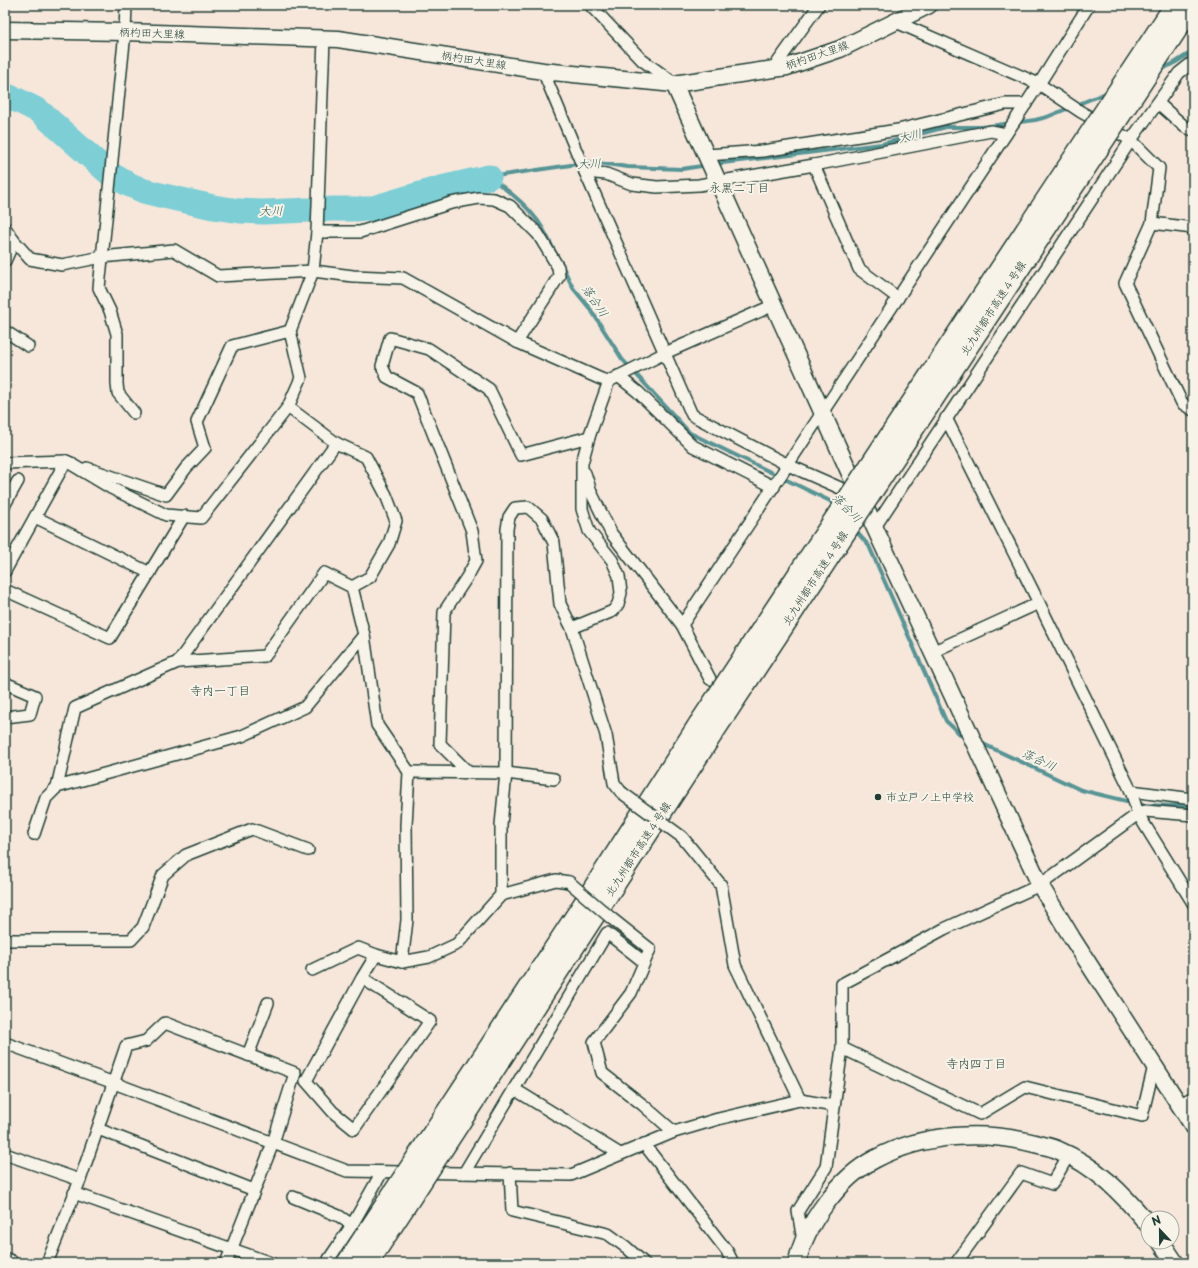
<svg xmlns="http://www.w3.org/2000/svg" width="1198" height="1268" font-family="'Playpen Sans','Klee One',sans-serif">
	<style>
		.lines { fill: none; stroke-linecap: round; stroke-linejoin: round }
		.stream { stroke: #579495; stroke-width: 4 }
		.river { stroke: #7dced5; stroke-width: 25 }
		.street-casing { stroke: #1f3d34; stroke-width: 14 }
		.secondary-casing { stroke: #1f3d34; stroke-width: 19 }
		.primary-casing { stroke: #1f3d34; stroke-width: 20 }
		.highway-casing { stroke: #1f3d34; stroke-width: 23 }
		.street { stroke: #f7f3e8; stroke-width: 11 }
		.secondary { stroke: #f7f3e8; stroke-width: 16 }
		.primary { stroke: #f7f3e8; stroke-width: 17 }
		.highway { stroke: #f7f3e8; stroke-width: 20 }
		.street-bridge-casing { stroke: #1f3d34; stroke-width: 14; stroke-linecap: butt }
		.highway-bridge-casing { stroke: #1f3d34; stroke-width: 23; stroke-linecap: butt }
		.street-bridge { stroke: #f7f3e8; stroke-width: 11 }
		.highway-bridge { stroke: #f7f3e8; stroke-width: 20 }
		.poi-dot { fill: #1f3d34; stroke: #f7f3e8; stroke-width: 1.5 }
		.labels { text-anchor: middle; stroke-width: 4; stroke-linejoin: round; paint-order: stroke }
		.street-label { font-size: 11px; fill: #1f3d34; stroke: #f7f3e8 }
		.poi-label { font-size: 11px; fill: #1f3d34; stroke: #f7f3e8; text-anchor: start }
		.water-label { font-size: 12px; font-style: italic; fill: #325a54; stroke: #f7f3e8 }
		.neighbourhood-label { font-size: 12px; fill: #1f3d34; stroke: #f7f3e8 }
	</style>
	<rect width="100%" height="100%" fill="#f7e7db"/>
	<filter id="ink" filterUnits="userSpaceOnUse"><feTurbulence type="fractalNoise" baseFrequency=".025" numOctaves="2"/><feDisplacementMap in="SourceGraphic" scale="8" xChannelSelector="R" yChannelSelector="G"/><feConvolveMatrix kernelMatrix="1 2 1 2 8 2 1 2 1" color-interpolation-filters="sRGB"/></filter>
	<g filter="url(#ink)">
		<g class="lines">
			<g class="stream">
				<polyline points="1159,71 1176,62 1193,51"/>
				<polyline points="714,164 882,144 946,127 982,127 1035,120 1047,117 1108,92"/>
				<path d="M489 177C505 188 522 201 534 216 544 227 549 241 556 254"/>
				<polyline points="489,177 591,162 628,167 682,169 708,165"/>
				<polyline points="562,265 573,288 591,310 622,359 690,433 830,501 836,508"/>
				<polyline points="855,530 869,546 946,721 961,735 967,737"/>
				<polyline points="979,742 1081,790 1143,805 1178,806 1193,808"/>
			</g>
			<polyline class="river" points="5,95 15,99 39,111 110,174 128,184 144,191 164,196 213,207 240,211 263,212 333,209 370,209 437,189 489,177"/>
			<defs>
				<g id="street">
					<polyline points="126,5 125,32 99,288 110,311 117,334 117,384 118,393 134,413"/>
					<polyline points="590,5 642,60 674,83"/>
					<polyline points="896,22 1039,84 1081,112 1131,140 1159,168 1152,223 1125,283 1182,403 1193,410"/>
					<polyline points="773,69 819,5"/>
					<polyline points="543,71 585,172 692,415 788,465 856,495"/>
					<polyline points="1158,103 1185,127 1193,130"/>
					<polyline points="707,155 763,151 898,130 1005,104 1026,104"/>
					<polyline points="814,165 991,131 1006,134"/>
					<polyline points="585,172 606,174 632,184 657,187 699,185 814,165 859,269 898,298"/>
					<polyline points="1152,223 1193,228"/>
					<polyline points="5,228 14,241 30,259 62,265 102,257 174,250 218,276 313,271 353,276 403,278 517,342 601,379 609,381"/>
					<polyline points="317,232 360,232 451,203 479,198 494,199 510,206 538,234 558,267 559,276 517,342"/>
					<polyline points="5,261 14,241"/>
					<polyline points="5,331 28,346"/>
					<polyline points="290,331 313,271 317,232 324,38"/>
					<polyline points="618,376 638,392 693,446 774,487"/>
					<polyline points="946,418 1039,603 1131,791 1138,814 1193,903"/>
					<polyline points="336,443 366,457 386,495 396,521 389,544 370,577 352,587"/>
					<polyline points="5,463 66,461 111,488 166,515 201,518 288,407 336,443 178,662 75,708 57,787 242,736 305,707 364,635 377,725 409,772 406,825 407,920 402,962"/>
					<polyline points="87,468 166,495 186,468 205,448 197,422 232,346 290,331 301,378 288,407"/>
					<polyline points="585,473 591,492 611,533 682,625 710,679"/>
					<polyline points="5,504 18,481"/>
					<polyline points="35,517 150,573"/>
					<polyline points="875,527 1131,140 1179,73 1193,62"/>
					<polyline points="5,571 66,461 71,463"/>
					<polyline points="5,590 110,638 184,516"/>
					<polyline points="682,625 1039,84 1089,5"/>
					<polyline points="572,628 613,611 618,604 621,593 619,576 612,560 589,531 582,509 582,463 589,437 609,381 665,353 774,305"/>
					<polyline points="932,652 1039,603"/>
					<polyline points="178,662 265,656 324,573 352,587 364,635"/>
					<polyline points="5,683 35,696 30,714 5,717"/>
					<polyline points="409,772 506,773 554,779"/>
					<polyline points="469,773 440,744 444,612 467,577 476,561 472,531 417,393 387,377 382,366 390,338 429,349 489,389 521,455 589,437"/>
					<polyline points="1131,791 1193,799"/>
					<polyline points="34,834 46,798 57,787"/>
					<polyline points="682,837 721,885 735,965 800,1100"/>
					<polyline points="501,895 501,825 506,773 507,529 509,517 515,508 528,507 542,519 554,543 560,604 572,628 606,735 614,783 621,792"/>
					<polyline points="611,918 650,949 631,993 594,1042 602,1073 643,1105 674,1132"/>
					<polyline points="5,940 131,940 143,927 163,875 186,855 252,829 308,850"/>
					<polyline points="312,970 358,948 376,955"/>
					<polyline points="362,978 430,1021 354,1129 333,1112 306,1081 362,978 376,955 402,962 429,957 457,944 501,895 556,880 569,882"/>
					<polyline points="5,1043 114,1083 347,1171 571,1175 674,1132 718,1119 800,1100 834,1106"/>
					<polyline points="842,1048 980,1114 1025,1087 1142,1116 1154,1066"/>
					<polyline points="248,1055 268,1003"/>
					<polyline points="514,1089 620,1154"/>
					<polyline points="1179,1105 1193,1097"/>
					<polyline points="98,1129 254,1190"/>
					<polyline points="644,1144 727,1251 733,1263"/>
					<polyline points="5,1154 80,1180"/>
					<polyline points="464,1173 607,933 644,962"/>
					<polyline points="510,1173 512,1211 608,1234 626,1247 644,1263"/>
					<polyline points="74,1193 271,1263"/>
					<polyline points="293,1197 339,1216 352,1225 382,1172"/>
					<polyline points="803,1241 798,1211 826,1167 842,1048 842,984 944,929 1040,885 1138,814 1145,811 1193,815"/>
					<polyline points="329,1259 352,1225"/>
					<polyline points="47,1263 80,1180 126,1046 146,1041 165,1023 295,1073 273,1143 226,1263"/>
					<polyline points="956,1263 1021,1173 1052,1184 1068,1156"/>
				</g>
				<g id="secondary">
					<polyline points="5,30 125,32 338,39 543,71 674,84 787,67 840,49 929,5"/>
					<polyline points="674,84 861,498 1040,885 1072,938 1193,1126"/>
					<polyline points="5,1261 10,1263"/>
				</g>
				<g id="primary">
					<polyline points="1161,1242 1175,1263"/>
					<path d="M797 1263C805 1224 840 1177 875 1159 924 1133 984 1130 1037 1144 1044 1146 1052 1147 1058 1150 1096 1166 1122 1193 1148 1224"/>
				</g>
				<g id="highway">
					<polyline points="425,1145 577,914 699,724"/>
					<polyline points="440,1153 713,733"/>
				</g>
			</defs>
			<use href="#street" class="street-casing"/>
			<use href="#secondary" class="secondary-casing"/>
			<use href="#primary" class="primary-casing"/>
			<use href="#highway" class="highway-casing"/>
			<use href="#street" class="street"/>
			<use href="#secondary" class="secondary"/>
			<use href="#primary" class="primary"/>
			<use href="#highway" class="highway"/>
			<defs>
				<g id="street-bridge">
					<polyline points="621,792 682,837"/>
					<polyline points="569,882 611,918"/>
				</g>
				<g id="highway-bridge">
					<polyline points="699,724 1175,5"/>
					<polyline points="713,733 1193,5"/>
					<polyline points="347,1263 425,1145"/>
					<polyline points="368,1263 440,1153"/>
				</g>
			</defs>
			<use href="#street-bridge" class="street-bridge-casing"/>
			<use href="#highway-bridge" class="highway-bridge-casing"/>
			<use href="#street-bridge" class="street-bridge"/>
			<use href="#highway-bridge" class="highway-bridge"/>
		</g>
	</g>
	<circle class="poi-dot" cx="878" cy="797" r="4"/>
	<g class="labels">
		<g class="street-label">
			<text transform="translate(152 33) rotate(2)" y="4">柄杓田大里線</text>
			<text transform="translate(817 55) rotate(-19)" y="4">柄杓田大里線</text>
			<text transform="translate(474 60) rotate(9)" y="4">柄杓田大里線</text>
			<text transform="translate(993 308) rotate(-57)" y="4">北九州都市高速４号線</text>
			<text transform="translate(815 578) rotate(-57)" y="4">北九州都市高速４号線</text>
			<text transform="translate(638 849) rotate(-57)" y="4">北九州都市高速４号線</text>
		</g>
		<g class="poi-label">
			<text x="886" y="801">市立戸ノ上中学校</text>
		</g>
		<g class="water-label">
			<text transform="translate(910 136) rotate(-14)" y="4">大川</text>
			<text transform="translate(589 164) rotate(-3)" y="4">大川</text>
			<text transform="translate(271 211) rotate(-1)" y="4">大川</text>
			<text transform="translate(595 301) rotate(56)" y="4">落合川</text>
			<text transform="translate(847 508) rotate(46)" y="4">落合川</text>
			<text transform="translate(1039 760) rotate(25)" y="4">落合川</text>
		</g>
		<g class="neighbourhood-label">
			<text x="739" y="192">永黒二丁目</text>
			<text x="220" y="695">寺内一丁目</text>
			<text x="976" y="1068">寺内四丁目</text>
		</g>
	</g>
	<rect width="1198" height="1268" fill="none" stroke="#f7f3e8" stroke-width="20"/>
	<rect x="10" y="10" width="1178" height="1248" fill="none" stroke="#1f3d34" stroke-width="1.5" filter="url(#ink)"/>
	<g transform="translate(1160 1230) rotate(338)"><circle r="19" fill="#f7f3e8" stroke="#a1aaa0"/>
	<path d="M0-3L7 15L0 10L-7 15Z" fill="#1f3d34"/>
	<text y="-6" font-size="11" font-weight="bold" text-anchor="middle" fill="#1f3d34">N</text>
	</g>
</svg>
